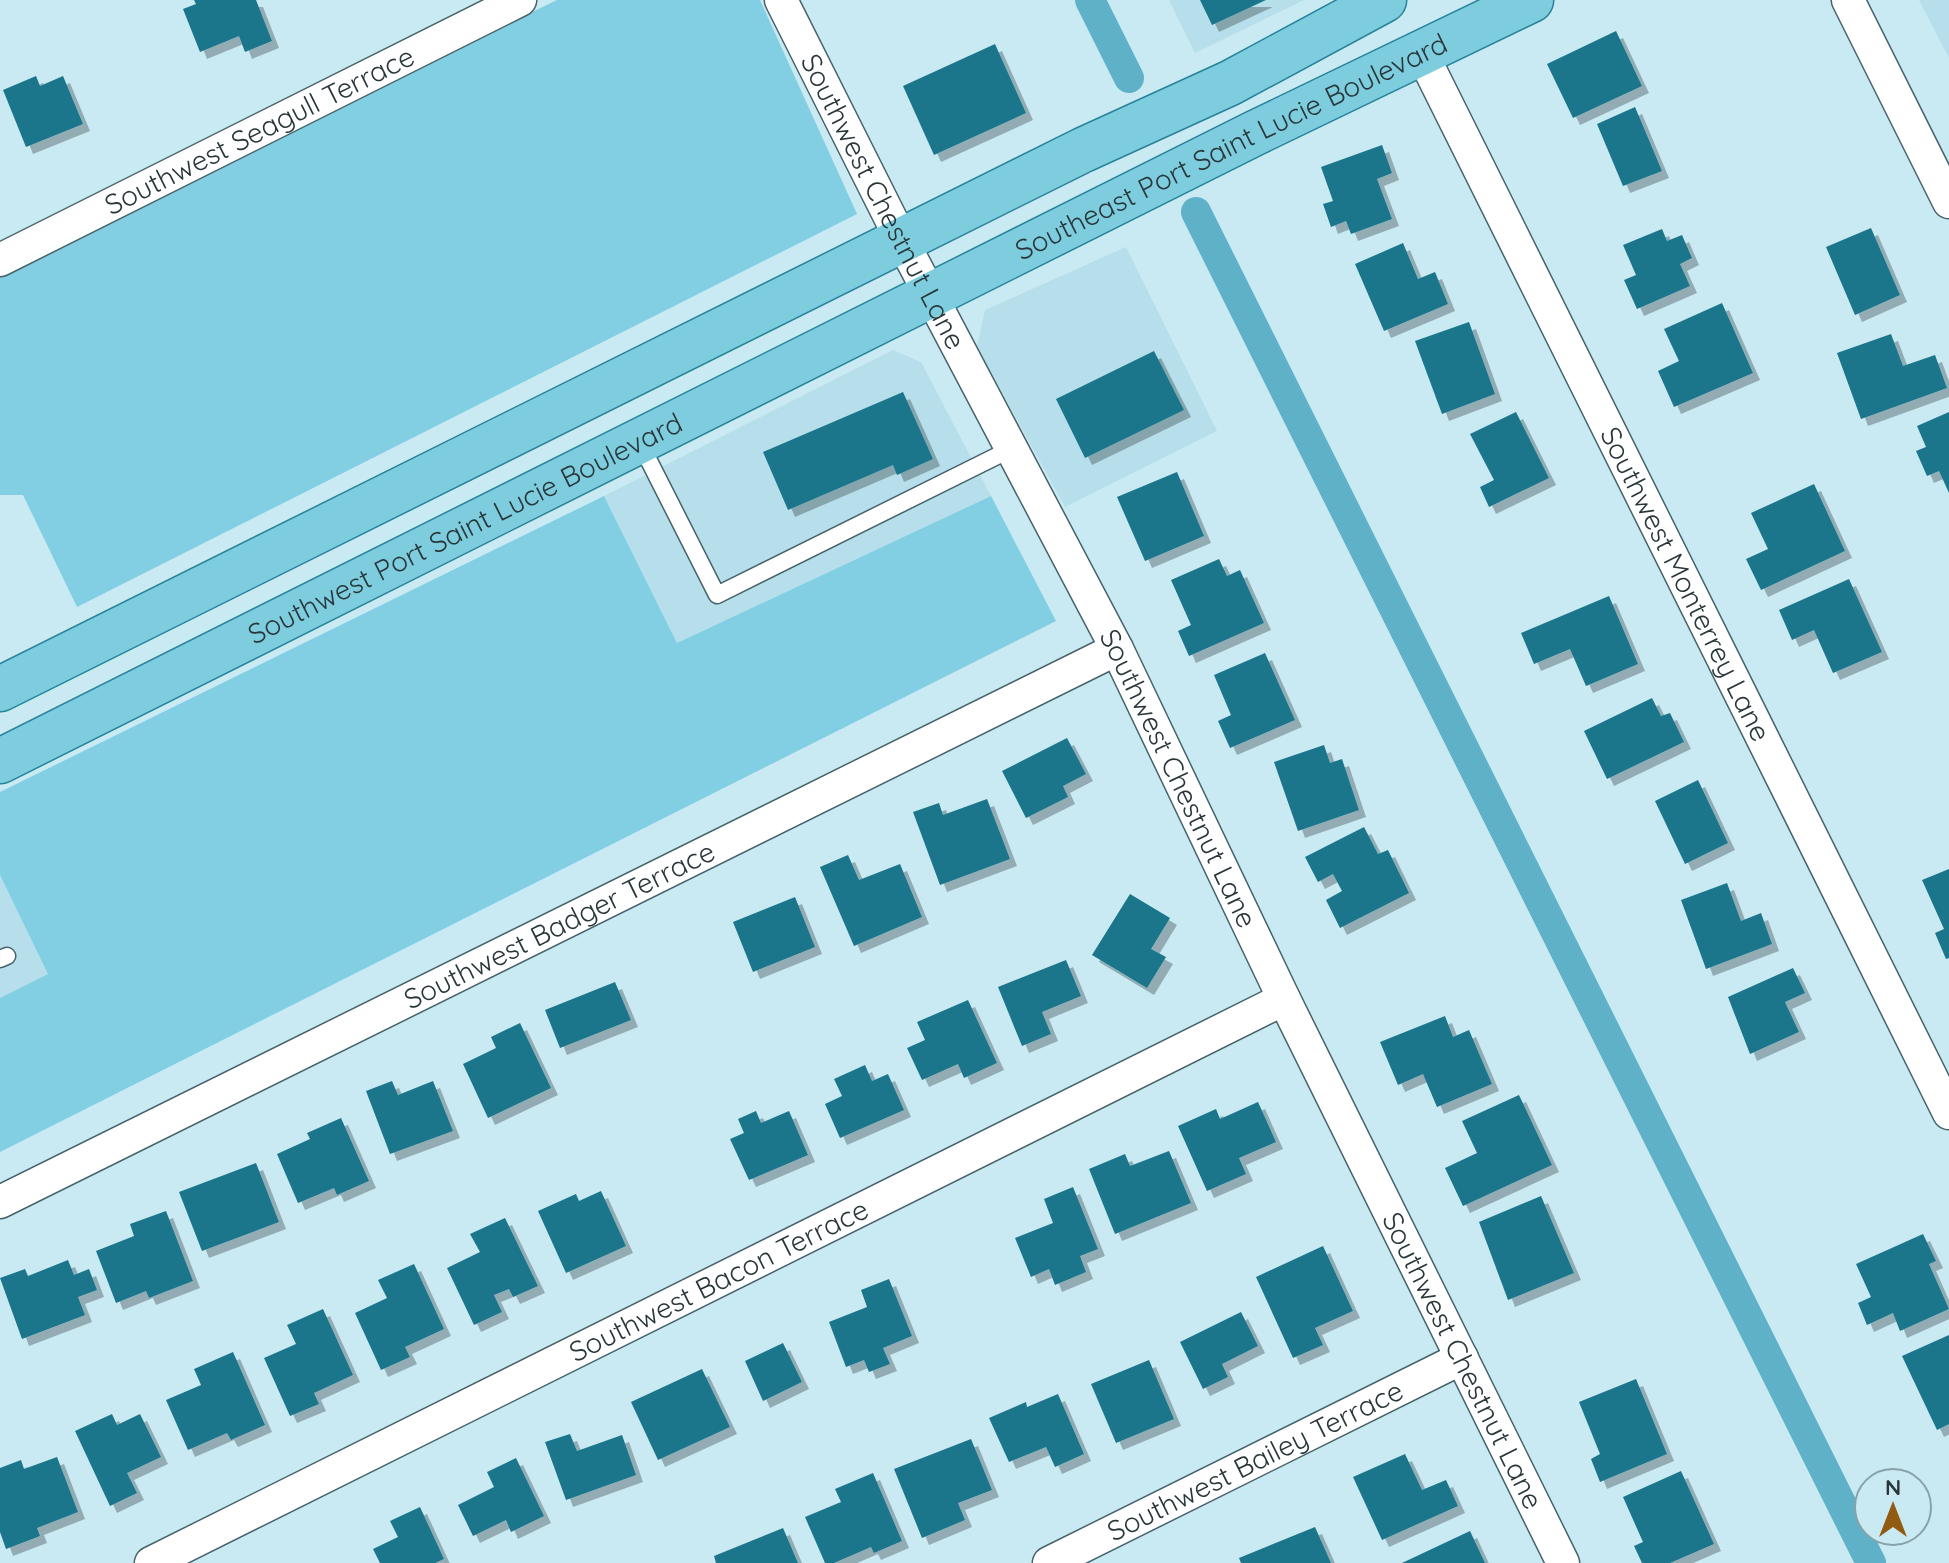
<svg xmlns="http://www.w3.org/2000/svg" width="1949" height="1563" font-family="Quicksand,sans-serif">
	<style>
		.built { fill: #b6dfeb }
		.green { fill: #82cfe4 }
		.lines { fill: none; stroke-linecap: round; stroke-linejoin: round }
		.canal { stroke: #5fb1c7; stroke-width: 30 }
		.building { fill: #1b768b; filter: url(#shadow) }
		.service-casing { stroke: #46636b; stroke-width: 19 }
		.minor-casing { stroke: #46636b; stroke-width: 35 }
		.primary-casing { stroke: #278398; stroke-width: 47 }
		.service { stroke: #fff; stroke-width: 16 }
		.minor { stroke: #fff; stroke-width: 32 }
		.primary { stroke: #7dcddf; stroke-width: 44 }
		.labels { text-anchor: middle; stroke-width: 8; stroke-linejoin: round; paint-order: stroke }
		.street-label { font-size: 28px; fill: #2a373a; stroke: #c9e9f3 }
	</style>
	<defs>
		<filter id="shadow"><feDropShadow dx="7" dy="7" stdDeviation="0" flood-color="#0004"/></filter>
	</defs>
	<rect width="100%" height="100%" fill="#c9e9f3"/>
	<g class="built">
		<polygon points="1169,0 1304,0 1195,53"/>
		<polygon points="1919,0 1949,0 1949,58"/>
		<polygon points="1126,247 1217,431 1065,507 977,347 985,310"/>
		<polygon points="893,350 921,362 991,496 677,643 604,496"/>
		<polygon points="0,875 49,974 0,998"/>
	</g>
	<g class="green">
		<polygon points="557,0 760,0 857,214 77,607 23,495 0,495 0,271"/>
		<polygon points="604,496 677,643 991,496 1056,621 0,1152 0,998 48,974 0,875 0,792"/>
	</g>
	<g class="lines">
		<g class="canal">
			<polyline points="1090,0 1129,78"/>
			<polyline points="1196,212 1871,1563"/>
		</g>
	</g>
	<g class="building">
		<polygon points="194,0 256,0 272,41 245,52 239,36 200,52 183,9 196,4"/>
		<polygon points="1200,0 1266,0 1212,25"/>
		<polygon points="1616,31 1642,86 1573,118 1547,64"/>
		<polygon points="995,44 1026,113 934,155 903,86"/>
		<polygon points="36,76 40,86 63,76 83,124 26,147 3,90"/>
		<polygon points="1635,107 1662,171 1623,186 1597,124"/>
		<polygon points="1382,145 1392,173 1377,179 1392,219 1351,234 1346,221 1331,227 1323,204 1333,201 1321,167"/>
		<polygon points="1871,228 1900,295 1855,315 1826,247"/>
		<polygon points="1662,229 1667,241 1682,235 1692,258 1680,264 1690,286 1637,309 1624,280 1636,275 1623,245"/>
		<polygon points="1403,243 1418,279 1435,272 1448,304 1384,331 1355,264"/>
		<polygon points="1722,303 1753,373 1674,407 1658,371 1679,361 1664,329"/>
		<polygon points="1469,322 1495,394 1442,414 1415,341"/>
		<polygon points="1891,334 1903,366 1935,355 1947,388 1861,419 1837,353"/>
		<polygon points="1154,351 1184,410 1085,458 1056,399"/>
		<polygon points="903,392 933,459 897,475 893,465 788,510 763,452"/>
		<polygon points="1516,412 1549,478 1489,507 1480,487 1494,480 1470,434"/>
		<polygon points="1949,412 1949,493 1939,471 1927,476 1916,451 1926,447 1917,426"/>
		<polygon points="1177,472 1204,536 1145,561 1117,497"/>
		<polygon points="1814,484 1845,551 1761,590 1746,559 1768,549 1751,513"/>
		<polygon points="1219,559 1227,576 1240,570 1264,623 1189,656 1178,631 1191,625 1171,580"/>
		<polygon points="1849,579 1882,652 1833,673 1814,630 1792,640 1779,610"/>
		<polygon points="1609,596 1638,664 1586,686 1570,649 1534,664 1521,633"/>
		<polygon points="1265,653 1295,720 1230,748 1218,721 1231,715 1214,675"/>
		<polygon points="1652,698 1661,716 1670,713 1684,742 1607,779 1584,731"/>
		<polygon points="1067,738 1086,774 1063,786 1068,797 1026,818 1002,771"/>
		<polygon points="1324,745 1330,763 1342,759 1359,810 1298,831 1274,762"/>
		<polygon points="1698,780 1728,843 1685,864 1655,801"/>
		<polygon points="987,799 1010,859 940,885 913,812 939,803 943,815"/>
		<polygon points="1364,827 1378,854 1388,850 1409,893 1340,928 1326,900 1342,891 1333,874 1318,882 1305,857"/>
		<polygon points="848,855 859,880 900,864 922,917 854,946 820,867"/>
		<polygon points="1949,869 1949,958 1946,959 1935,933 1944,929 1922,880"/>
		<polygon points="1727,883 1741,921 1761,913 1772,944 1706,969 1681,900"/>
		<polygon points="1130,894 1170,918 1151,949 1166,957 1147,988 1092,955"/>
		<polygon points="795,897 815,947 753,972 733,922"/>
		<polygon points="1066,960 1081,996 1042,1012 1051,1034 1022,1046 998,987"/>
		<polygon points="1793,968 1805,993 1785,1002 1799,1032 1750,1054 1728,997"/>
		<polygon points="615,982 631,1020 560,1048 545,1010"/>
		<polygon points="968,1000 997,1063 964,1078 958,1064 922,1080 907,1048 925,1040 917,1022"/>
		<polygon points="1445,1016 1453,1037 1469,1030 1492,1084 1437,1107 1423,1074 1398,1085 1380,1042"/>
		<polygon points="520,1023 551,1088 488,1118 463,1064 496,1048 491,1037"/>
		<polygon points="865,1065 872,1081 888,1074 904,1110 840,1138 825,1104 842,1096 834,1079"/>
		<polygon points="392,1081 398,1095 433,1081 453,1131 390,1154 366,1091"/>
		<polygon points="1519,1095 1552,1165 1463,1206 1445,1168 1477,1153 1462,1121"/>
		<polygon points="1258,1102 1276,1142 1239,1158 1246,1174 1207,1191 1178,1126 1216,1109 1220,1119"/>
		<polygon points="756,1111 761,1123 789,1111 808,1155 749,1180 730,1139 744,1133 738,1119"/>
		<polygon points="341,1118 369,1181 337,1195 334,1188 298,1203 277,1154 310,1139 307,1133"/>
		<polygon points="1169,1151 1191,1203 1115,1234 1089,1169 1125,1154 1130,1166"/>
		<polygon points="256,1163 279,1222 202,1251 179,1192"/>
		<polygon points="1073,1187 1098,1249 1080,1256 1086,1272 1055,1285 1049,1269 1031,1277 1015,1238 1053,1223 1044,1199"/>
		<polygon points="601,1191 626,1246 566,1273 538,1211 576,1194 579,1201"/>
		<polygon points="1541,1196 1574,1273 1508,1300 1479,1222"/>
		<polygon points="166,1211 193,1281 149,1298 146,1291 116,1303 96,1251 134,1236 130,1224"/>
		<polygon points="505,1218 538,1286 513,1297 509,1289 494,1295 502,1312 474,1325 447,1268 480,1252 470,1234"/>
		<polygon points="1923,1234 1936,1261 1929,1264 1949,1309 1900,1331 1893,1313 1867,1325 1858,1303 1871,1297 1856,1264"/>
		<polygon points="1323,1246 1353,1311 1315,1328 1323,1345 1293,1358 1256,1277"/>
		<polygon points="68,1260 74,1275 89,1269 97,1290 78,1297 85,1315 22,1339 0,1278 25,1269 28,1276"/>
		<polygon points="414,1264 444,1329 405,1347 410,1357 381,1370 355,1313 387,1298 378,1280"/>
		<polygon points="889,1279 912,1336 883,1348 890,1364 869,1372 864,1360 846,1367 829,1322 867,1307 861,1290"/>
		<polygon points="323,1309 353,1375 314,1393 319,1404 290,1416 264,1358 296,1344 287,1325"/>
		<polygon points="1241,1312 1258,1346 1222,1364 1228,1377 1203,1389 1180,1342"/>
		<polygon points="1949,1335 1949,1424 1937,1430 1902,1356"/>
		<polygon points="783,1343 802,1382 763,1401 745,1361"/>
		<polygon points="233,1352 265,1425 231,1440 227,1433 188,1450 166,1400 201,1385 194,1369"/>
		<polygon points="1149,1360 1174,1419 1116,1443 1091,1384"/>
		<polygon points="702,1369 730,1427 658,1460 631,1402"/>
		<polygon points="1636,1379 1667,1454 1600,1482 1591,1459 1600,1454 1579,1402"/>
		<polygon points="1058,1394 1084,1454 1055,1467 1046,1447 1009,1462 989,1418 1026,1402 1027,1407"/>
		<polygon points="112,1414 117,1425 140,1414 161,1457 127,1473 137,1493 110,1506 75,1431"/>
		<polygon points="570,1434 577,1451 622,1435 636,1475 566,1500 545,1442"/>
		<polygon points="971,1439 992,1490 958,1503 965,1520 922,1538 894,1469"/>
		<polygon points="1405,1454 1422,1490 1446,1480 1458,1506 1382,1540 1353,1477"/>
		<polygon points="57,1457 78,1512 37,1528 40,1536 6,1549 0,1532 0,1468 21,1460 24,1469"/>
		<polygon points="516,1458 544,1516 511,1532 506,1520 473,1536 458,1505 494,1487 487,1472"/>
		<polygon points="1681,1471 1714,1544 1670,1563 1642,1563 1634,1546 1643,1542 1623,1497"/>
		<polygon points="873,1473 902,1541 874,1553 871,1547 834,1563 825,1563 805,1517 841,1502 835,1489"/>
		<polygon points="420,1507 444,1559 435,1563 380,1563 373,1549 398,1537 390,1521"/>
		<polygon points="1315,1527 1331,1563 1241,1563 1239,1558"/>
		<polygon points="783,1528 798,1563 716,1563 714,1556"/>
		<polygon points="1470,1531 1485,1563 1402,1563"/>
	</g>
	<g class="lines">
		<defs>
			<g id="service">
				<polyline points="640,443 717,595 1011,449"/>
				<polyline points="0,959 7,956"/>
			</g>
			<g id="minor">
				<path id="s1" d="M781 0 902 241 1117 649 1284 999 1563 1563"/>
				<polyline points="1848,0 1949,202"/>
				<path id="s2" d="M1422 54 1949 1113"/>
				<path id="s3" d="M0 260 520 0"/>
				<path id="s4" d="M0 1202 1117 649"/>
				<path id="s5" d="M151 1563 1284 999"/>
				<path id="s6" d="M1049 1563 1462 1358"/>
			</g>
			<g id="primary">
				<polyline points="0,689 1083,150 1230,83 1384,0"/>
				<path id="s7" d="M0 761 1255 133 1531 0"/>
			</g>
		</defs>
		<use href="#service" class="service-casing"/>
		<use href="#minor" class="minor-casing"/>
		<use href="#primary" class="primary-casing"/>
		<use href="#service" class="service"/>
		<use href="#minor" class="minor"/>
		<use href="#primary" class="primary"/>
	</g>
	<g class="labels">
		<g class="street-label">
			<text dy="10" stroke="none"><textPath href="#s3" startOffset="290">Southwest Seagull Terrace</textPath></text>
			<text dy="10" stroke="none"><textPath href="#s7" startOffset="1376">Southeast Port Saint Lucie Boulevard</textPath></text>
			<text dy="10" stroke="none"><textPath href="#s1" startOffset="226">Southwest Chestnut Lane</textPath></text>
			<text dy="10" stroke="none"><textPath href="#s7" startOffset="520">Southwest Port Saint Lucie Boulevard</textPath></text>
			<text dy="10" stroke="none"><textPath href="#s2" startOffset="592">Southwest Monterrey Lane</textPath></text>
			<text dy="10" stroke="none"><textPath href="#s1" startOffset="874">Southwest Chestnut Lane</textPath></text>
			<text dy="10" stroke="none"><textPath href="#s4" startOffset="624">Southwest Badger Terrace</textPath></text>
			<text dy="10" stroke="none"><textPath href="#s5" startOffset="634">Southwest Bacon Terrace</textPath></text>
			<text dy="10" stroke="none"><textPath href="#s1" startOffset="1522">Southwest Chestnut Lane</textPath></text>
			<text dy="10" stroke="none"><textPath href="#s6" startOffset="230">Southwest Bailey Terrace</textPath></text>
		</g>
	</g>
	<g transform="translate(1893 1507)"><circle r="38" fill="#c9e9f3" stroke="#89a2a9" stroke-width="2"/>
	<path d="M0-6L14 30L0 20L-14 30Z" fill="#915b11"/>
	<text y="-12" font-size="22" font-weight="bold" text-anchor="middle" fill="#2a373a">N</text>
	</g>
</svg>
